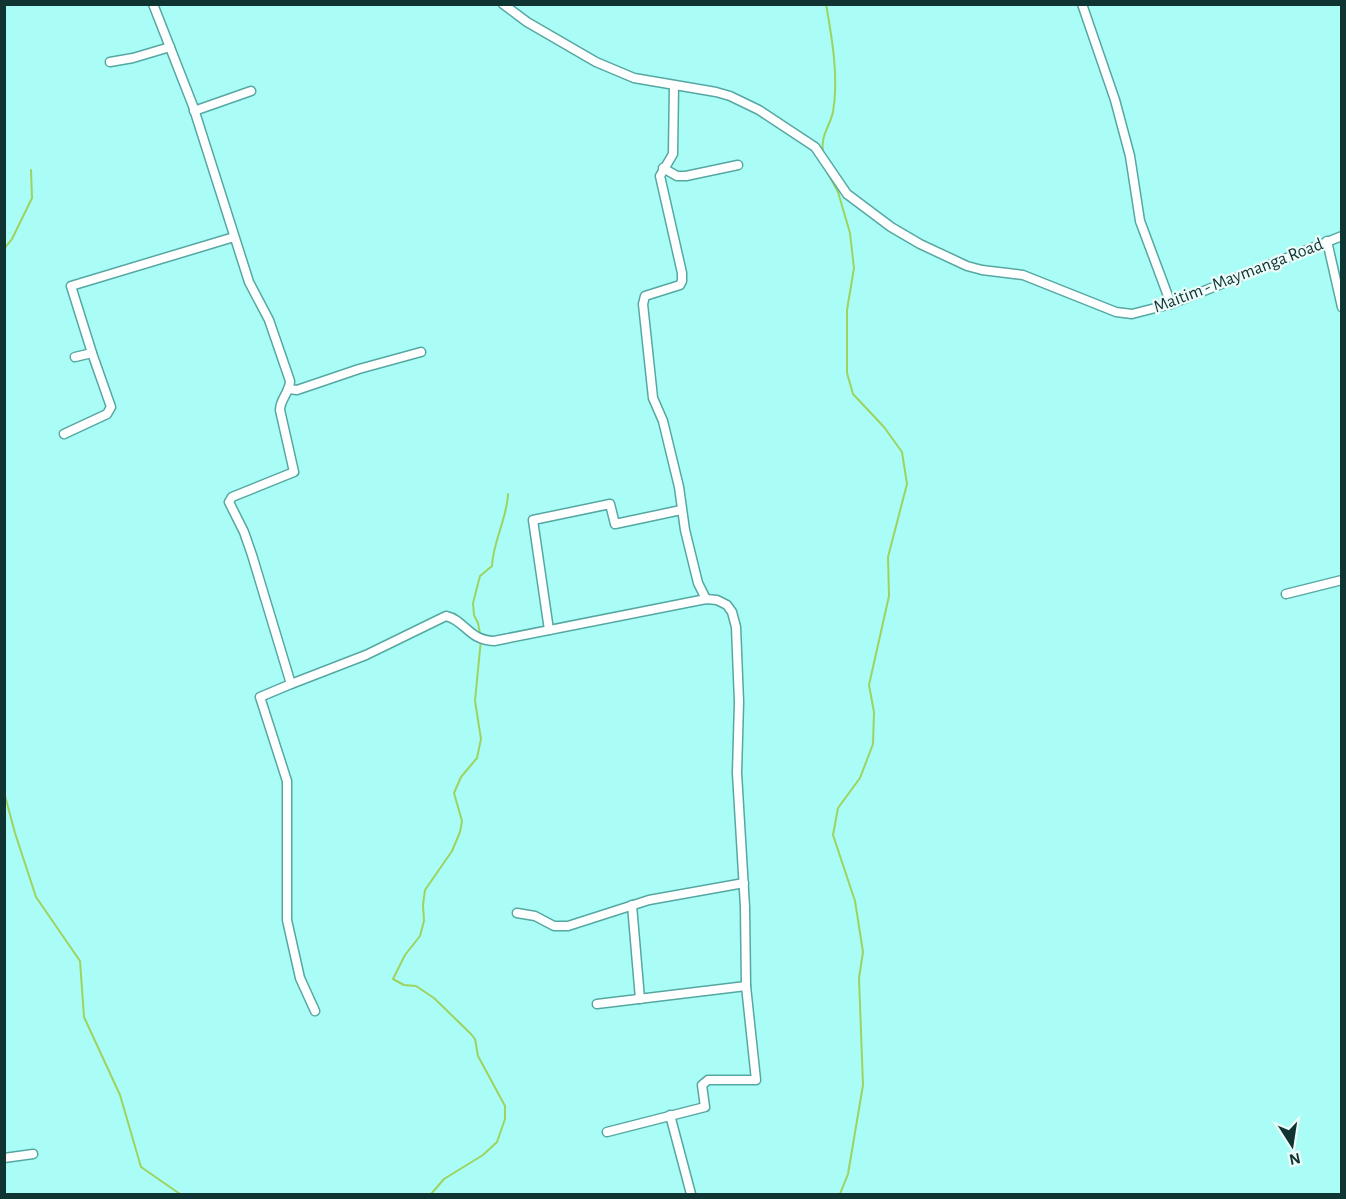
<svg xmlns="http://www.w3.org/2000/svg" width="1346" height="1199" font-family="'Alegreya Sans',sans-serif">
	<style>
		.lines { fill: none; stroke-linecap: round; stroke-linejoin: round }
		.stream { stroke: #9ed35f; stroke-width: 2 }
		.minor-casing { stroke: #55a8a2; stroke-width: 11 }
		.minor { stroke: #fff; stroke-width: 8 }
		.labels { text-anchor: middle; stroke-width: 4.5; stroke-linejoin: round; paint-order: stroke }
		.street-label { font-size: 18px; fill: #103432; stroke: #ecfcfa }
	</style>
	<rect width="100%" height="100%" fill="#a9fdf6"/>
	<g class="lines">
		<g class="stream">
			<path d="M823 152C820 136 830 126 833 112 839 78 832 38 826 4"/>
			<polyline points="827,172 838,192 850,233 854,268 847,310 847,373 853,394 884,427 902,452 907,484 888,557 889,596 869,685 874,712 873,744 860,778 838,808 833,835 855,901 863,952 859,978 863,1085 848,1174 840,1194"/>
			<polyline points="4,249 12,239 32,198 31,170"/>
			<path d="M480 634 478 623 474 615 473 603 480 576 492 566C493 541 507 519 508 494"/>
			<polyline points="4,792 15,833 36,897 80,961 84,1017 120,1095 141,1167 180,1194"/>
			<polyline points="431,1194 444,1179 483,1155 497,1142 505,1119 505,1106 478,1056 475,1039 471,1034 434,998 416,986 404,985 393,979 405,955 420,936 424,921 423,905 425,890 452,851 460,832 462,821 454,793 461,777 477,758 481,739 475,701 481,639"/>
		</g>
		<defs>
			<g id="minor">
				<path d="M153 4 193 106 249 282 269 320 290 381C290 392 280 399 280 410L294 472 232 497 229 502 244 532 252 555 291 684 260 697 287 781V920L300 978 315 1011"/>
				<polyline points="503,4 527,22 596,62 634,78 716,92 730,96 759,110 815,147 847,194 891,227 920,244 967,266 982,270 1023,275 1116,312 1132,314 1171,304 1342,236"/>
				<polyline points="1082,4 1115,100 1130,156 1140,221 1171,304"/>
				<polyline points="110,62 133,58 170,47"/>
				<polyline points="674,85 673,154 660,176 682,273 682,281 680,285 645,296 643,304 653,398 663,421 679,487 685,530 698,583 706,599"/>
				<polyline points="194,111 251,91"/>
				<polyline points="663,168 677,176 686,176 738,165"/>
				<polyline points="1327,241 1342,307"/>
				<polyline points="75,357 92,353 71,286 234,237"/>
				<polyline points="288,389 297,390 359,369 421,352"/>
				<polyline points="64,434 107,414 111,407 92,353"/>
				<polyline points="1286,594 1342,580"/>
				<polyline points="549,630 533,520 610,504 615,524 681,510"/>
				<path d="M291 684 366 655 446 616C465 620 468 640 494 641L706 599 717 600 727 605 732 612 736 627 739 702 737 773 745 907 746 986 756 1080H708L702 1085 705 1107 607 1132"/>
				<polyline points="632,905 640,999"/>
				<polyline points="517,913 535,916 554,926 568,926 649,900 744,883"/>
				<polyline points="597,1004 746,986"/>
				<polyline points="670,1115 691,1194"/>
				<polyline points="4,1158 33,1154"/>
			</g>
		</defs>
		<use href="#minor" class="minor-casing"/>
		<use href="#minor" class="minor"/>
	</g>
	<g class="labels">
		<g class="street-label">
			<text transform="translate(1238 275) rotate(-21)" y="6">Maitim - Maymanga Road</text>
		</g>
	</g>
	<rect width="1346" height="1199" fill="none" stroke="#103432" stroke-width="12"/>
	<g transform="translate(1292 1145) rotate(168)" stroke="#ecfcfa" stroke-width="4.5" paint-order="stroke">
	<path d="M0-4.5L10 22L0 15L-10 22Z" fill="#103432"/>
	<text y="-9" font-size="16" font-weight="bold" text-anchor="middle" fill="#103432">N</text>
	</g>
</svg>
